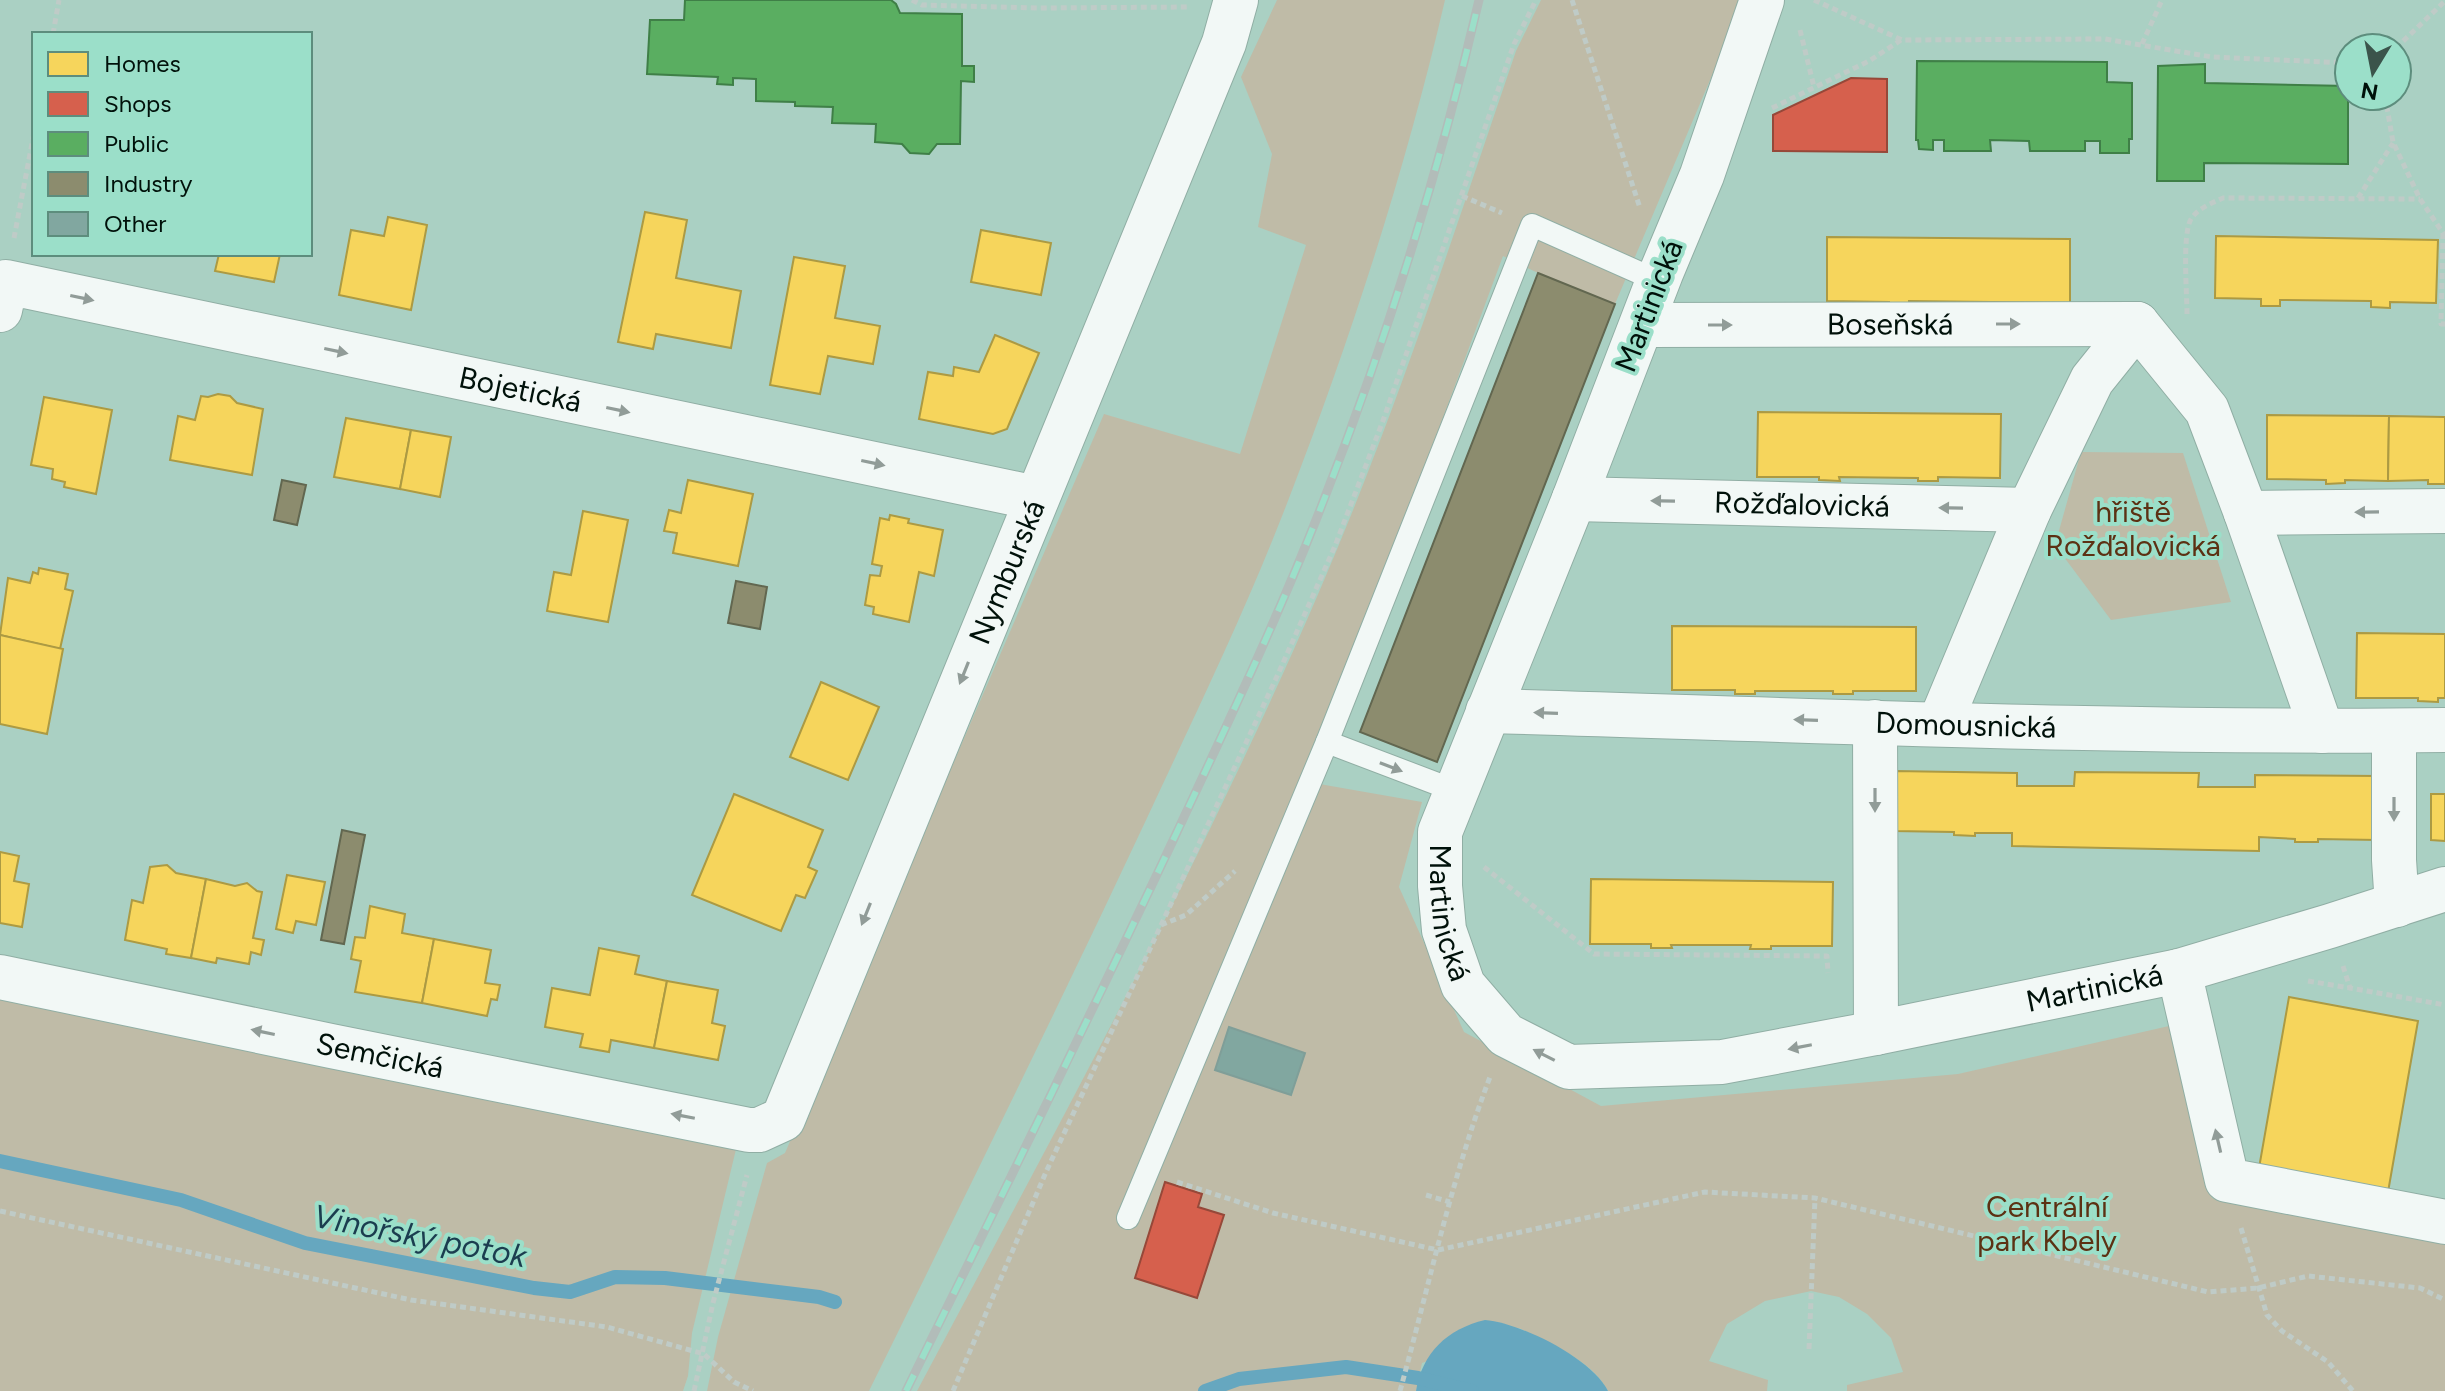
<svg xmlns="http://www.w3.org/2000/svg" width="2445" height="1391" font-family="Figtree,sans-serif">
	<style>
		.green { fill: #bfbba7; fill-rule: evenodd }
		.water { fill: #66a7bf }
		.homes { fill: #f6d55c; stroke: #ac9a43; stroke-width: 2 }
		.shops { fill: #d6604d; stroke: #964839; stroke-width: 2 }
		.public { fill: #5aae61; stroke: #3f7f47; stroke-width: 2 }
		.industry { fill: #8c8c6e; stroke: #626750; stroke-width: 2 }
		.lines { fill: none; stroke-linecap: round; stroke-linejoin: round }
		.stream { stroke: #66a7bf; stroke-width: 14 }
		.building { fill: #81a7a0; stroke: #7f9e98; stroke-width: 2 }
		.service-casing { stroke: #90aea4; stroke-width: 24 }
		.minor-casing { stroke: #90aea4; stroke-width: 46 }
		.path { stroke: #bfcbc7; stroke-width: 5; stroke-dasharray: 6 4; stroke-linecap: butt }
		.service { stroke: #f2f8f6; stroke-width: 22 }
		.minor { stroke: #f2f8f6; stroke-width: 44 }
		.rail-casing { stroke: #b2bcb9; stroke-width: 9 }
		.rail { stroke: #9bdfc9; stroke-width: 6; stroke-dasharray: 18; stroke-linecap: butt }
		.oneway { fill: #919c98 }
		.labels { text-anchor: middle; stroke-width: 8; stroke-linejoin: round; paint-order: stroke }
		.street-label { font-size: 30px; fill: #00110a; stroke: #9bdfc9 }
		.park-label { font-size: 30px; fill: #5c3113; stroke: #9bdfc9 }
		.water-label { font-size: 32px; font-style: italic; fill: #1b3d4f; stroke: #9bdfc9 }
	</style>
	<rect width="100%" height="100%" fill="#aad0c3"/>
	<g class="green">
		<path d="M1277 0H1445C1405 172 1350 341 1286 506 1245 612 1195 715 1147 818 1057 1010 963 1200 869 1391H707L718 1337 767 1163 785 1153 1104 414 1240 454 1306 245 1258 227 1272 154 1241 77Z"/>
		<path d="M1541 0H1744L1615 304 1538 273 1503 256 1308 782 1422 802 1399 887 1464 1032 1601 1106 1958 1074 2169 1026 2212 1198 2445 1244V1391H1847V1385L1903 1372 1891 1338 1867 1314 1839 1297 1811 1291 1765 1301 1727 1324 1709 1361 1768 1380 1767 1391H1608C1591 1359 1549 1344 1519 1328L1422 1363 1416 1391H917C1057 1128 1201 866 1319 592 1395 416 1454 233 1516 51ZM1229 1028 1305 1053 1292 1095 1215 1070ZM1165 1183 1202 1194 1198 1207 1223 1215 1197 1298 1135 1278Z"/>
		<polygon points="2081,452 2183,453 2231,602 2111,620 2055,545"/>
		<polygon points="0,995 737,1145 692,1333 688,1376 683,1391 0,1391"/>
	</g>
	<path class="water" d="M1485 1320C1521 1323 1591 1358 1608 1391H1416C1422 1353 1447 1329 1485 1320Z"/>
	<g class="homes">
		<polygon points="645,212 687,220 676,278 741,291 731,348 656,334 653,349 618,342"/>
		<polygon points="388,217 427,225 411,310 339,295 351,230 384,236"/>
		<polygon points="981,230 1051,243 1041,295 971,282"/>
		<polygon points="2216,236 2438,240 2436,303 2390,302 2390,308 2371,307 2371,301 2280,300 2280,306 2261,306 2261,299 2215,298"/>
		<polygon points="1827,237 2070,239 2070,303 1909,301 1909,305 1889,305 1889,302 1827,301"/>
		<polygon points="219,254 280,254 274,282 215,271"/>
		<polygon points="794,257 845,266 835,318 880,326 873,364 828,356 820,394 770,385"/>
		<polygon points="995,335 1039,353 1007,429 993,434 919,419 928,372 953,376 954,367 979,372"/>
		<polygon points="218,394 230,396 237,403 263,409 252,475 170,460 178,416 195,420 201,396 208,397"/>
		<polygon points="44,397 112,410 96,494 64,487 65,482 52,479 53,469 31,465"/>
		<polygon points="1758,412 2001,414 2000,478 1938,477 1938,481 1918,481 1918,478 1839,477 1840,481 1819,480 1819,477 1757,477"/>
		<polygon points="2267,415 2389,416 2388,481 2345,480 2345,483 2326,484 2326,480 2267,479"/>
		<polygon points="2389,416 2445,417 2445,484 2428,484 2428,480 2388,481"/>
		<polygon points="346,418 411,430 400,489 334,477"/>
		<polygon points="411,430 451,437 440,497 400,489"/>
		<polygon points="688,480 753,494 738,566 673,553 677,533 664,531 669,510 681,513"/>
		<polygon points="583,511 628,520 608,622 547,611 554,572 571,575"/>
		<polygon points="890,515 909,519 908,523 943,530 934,576 919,572 909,622 873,614 874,607 865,605 870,575 880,576 882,566 872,564 880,518 889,520"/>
		<polygon points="39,568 68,574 65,589 73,591 60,649 0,635 8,578 30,583 33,572 38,574"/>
		<polygon points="1672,626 1916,627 1916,691 1853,691 1853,694 1833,694 1833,691 1755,691 1755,694 1735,694 1735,690 1672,690"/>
		<polygon points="2357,633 2445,634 2445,698 2438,698 2438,702 2418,701 2418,698 2356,698"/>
		<polygon points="0,635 63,649 47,734 0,724"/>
		<polygon points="821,682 879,707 848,780 790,757"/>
		<polygon points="1894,771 2017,773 2017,786 2074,786 2075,772 2199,773 2198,787 2255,787 2255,775 2379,776 2378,840 2318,839 2318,842 2295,842 2295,839 2259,837 2259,851 2012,846 2012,833 1975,833 1975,836 1954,835 1954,832 1893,831"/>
		<polygon points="734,794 823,830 808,867 817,871 805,898 796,895 781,931 692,895"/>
		<polygon points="2431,794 2445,794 2445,841 2431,840"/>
		<polygon points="0,852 19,856 14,881 29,884 22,927 0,923"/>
		<polygon points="167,865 176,873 206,879 191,958 166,954 167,949 125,940 132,900 143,903 150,867"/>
		<polygon points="287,875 325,882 316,925 296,921 293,933 276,929"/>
		<polygon points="206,879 235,886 247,883 257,891 262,892 253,938 264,940 261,955 251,952 249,964 217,958 216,963 191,958"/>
		<polygon points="1591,879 1833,882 1832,946 1771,946 1771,949 1750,949 1751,945 1671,945 1672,948 1651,948 1651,944 1590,944"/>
		<polygon points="370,906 405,914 402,933 434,939 422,1003 355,992 361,961 351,959 355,937 365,938"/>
		<polygon points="434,939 491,950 485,983 500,985 497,1000 491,999 487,1016 422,1003"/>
		<polygon points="599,948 639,956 635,974 667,981 654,1048 611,1040 609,1052 580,1047 583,1034 545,1027 552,988 590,995"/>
		<polygon points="667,981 718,990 712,1023 725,1026 718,1060 654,1048"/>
		<polygon points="2289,997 2418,1021 2388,1192 2259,1168"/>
	</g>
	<g class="shops">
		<polygon points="1851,78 1887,79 1887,152 1773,151 1773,115"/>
		<polygon points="1165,1182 1202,1194 1198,1207 1224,1215 1197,1298 1135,1278"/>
	</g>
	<g class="public">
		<polygon points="685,0 891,0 896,4 900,13 962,14 962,66 974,66 974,82 961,81 960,144 937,144 929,154 910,153 902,144 875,142 876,124 832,123 833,107 795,106 795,102 756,101 756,79 733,78 733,85 717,84 718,77 647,74 650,20 684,20"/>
		<polygon points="1917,61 2107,62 2107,82 2132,83 2132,139 2129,139 2129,153 2100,153 2100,141 2085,141 2085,151 2030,151 2029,141 1990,140 1991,151 1944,151 1944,140 1933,140 1933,150 1919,149 1918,140 1916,140"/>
		<polygon points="2205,64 2205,83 2348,86 2348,164 2204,163 2204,181 2157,181 2158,66"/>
	</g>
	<g class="industry">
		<polygon points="1538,273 1615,304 1437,762 1360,732"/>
		<polygon points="282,480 306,485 297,525 274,520"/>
		<polygon points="736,581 767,587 760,629 728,623"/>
		<polygon points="342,830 365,835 344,944 321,940"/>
	</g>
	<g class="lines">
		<g class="stream">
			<polyline points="0,1161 181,1200 305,1243 534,1288 570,1292 615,1277 665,1278 819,1297 835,1302"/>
			<polyline points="1205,1391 1239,1379 1346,1367 1418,1378 1472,1391"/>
		</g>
	</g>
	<polygon class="building" points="1229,1027 1305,1053 1291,1095 1215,1070"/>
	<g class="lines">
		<defs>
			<g id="service">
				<polyline points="1327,742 1456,791"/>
				<polyline points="1128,1218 1327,742 1532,225 1658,281"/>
			</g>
			<g id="minor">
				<path id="s1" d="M1762 0 1702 175 1661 273 1574 499 1440 832V886L1444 930 1463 985 1506 1035 1569 1067 1722 1062 1876 1033 2179 971 2330 926 2445 889"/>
				<path id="s2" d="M0 310 6 282 1036 498"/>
				<polyline points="2137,324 2207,410 2246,513 2322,731"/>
				<path id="s3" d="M1642 325 2137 324"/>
				<path id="s4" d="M1574 499 2029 510"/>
				<polyline points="2246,513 2445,511"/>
				<path id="s5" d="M1488 711C1806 720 2127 734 2445 730"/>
				<polyline points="1875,722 1876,1033"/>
				<polyline points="1940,723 2029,510 2092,380 2137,324"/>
				<polyline points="2394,731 2394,860 2397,905"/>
				<polyline points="2179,971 2227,1180 2445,1222"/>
				<path id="s6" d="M0 977 331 1046 749 1130H759L783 1119 1224 43 1236 0"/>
			</g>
		</defs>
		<use href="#service" class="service-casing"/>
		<use href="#minor" class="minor-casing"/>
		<g class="path">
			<polyline points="912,0 922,5 1039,8 1190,7"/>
			<polyline points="1572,0 1640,208"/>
			<polyline points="1814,0 1902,40 2105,39 2212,57 2349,63"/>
			<polyline points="1800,30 1814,87"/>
			<polyline points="53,34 59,0"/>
			<polyline points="2142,44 2162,0"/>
			<polyline points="2396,48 2445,1"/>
			<polyline points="2385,96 2393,142 2420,199 2445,236"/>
			<polyline points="1772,108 1869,61 1901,40"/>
			<polyline points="1462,196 1502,213"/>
			<polyline points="2358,198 2393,143"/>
			<polyline points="2443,233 2441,324 2445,324"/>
			<polyline points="14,238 34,133"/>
			<path d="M2187 314C2187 294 2182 234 2191 219 2198 208 2212 203 2223 198L2420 199"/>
			<polyline points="1484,867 1594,954 1827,956 1828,973"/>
			<polyline points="1161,925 1186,915 1235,871"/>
			<polyline points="2343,966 2350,988 2445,1005"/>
			<polyline points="2308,981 2350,988"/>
			<polyline points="1177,1182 1273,1213 1438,1250 1705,1192 1815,1198 2208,1292 2258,1288 2308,1276 2420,1288 2445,1300"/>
			<polyline points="1426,1195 1450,1202"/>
			<polyline points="0,1211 411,1300 607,1327 704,1354 734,1382 753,1391"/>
			<polyline points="2241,1228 2267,1315 2282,1331 2328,1362 2353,1391"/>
			<polyline points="1809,1349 1815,1198"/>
			<polyline points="694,1391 713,1303 747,1175"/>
			<polyline points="953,1391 1046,1172 1279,672 1335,546 1384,418 1514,44 1536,0"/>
			<path d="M1400 1391C1429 1286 1451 1179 1490 1077"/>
		</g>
		<use href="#service" class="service"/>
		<use href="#minor" class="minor"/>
		<defs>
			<path id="rail" d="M906 1391C997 1205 1089 1019 1177 832 1225 729 1274 626 1316 520 1383 351 1438 177 1479 0"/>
		</defs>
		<use href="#rail" class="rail-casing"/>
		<use href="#rail" class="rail"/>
	</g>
	<defs><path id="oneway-solid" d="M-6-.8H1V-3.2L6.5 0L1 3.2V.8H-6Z" transform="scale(2)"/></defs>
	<g class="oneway">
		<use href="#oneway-solid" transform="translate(82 298) rotate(12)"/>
		<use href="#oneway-solid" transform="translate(2008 324)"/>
		<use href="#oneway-solid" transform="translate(1720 325)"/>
		<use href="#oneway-solid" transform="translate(336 351) rotate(12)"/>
		<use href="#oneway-solid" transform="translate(618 410) rotate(12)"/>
		<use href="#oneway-solid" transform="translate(873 463) rotate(12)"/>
		<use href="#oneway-solid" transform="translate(1663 501) rotate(-179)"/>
		<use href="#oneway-solid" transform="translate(1951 508) rotate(-179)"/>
		<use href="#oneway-solid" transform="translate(2367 512) rotate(179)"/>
		<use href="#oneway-solid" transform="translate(964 673) rotate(112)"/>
		<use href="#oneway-solid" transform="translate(1546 713) rotate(-178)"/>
		<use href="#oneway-solid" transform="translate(1806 720) rotate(-178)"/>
		<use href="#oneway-solid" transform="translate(1391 767) rotate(21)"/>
		<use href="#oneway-solid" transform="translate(1875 800) rotate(90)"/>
		<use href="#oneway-solid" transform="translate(2394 809) rotate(90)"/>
		<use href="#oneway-solid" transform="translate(866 914) rotate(112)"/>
		<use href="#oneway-solid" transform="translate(263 1032) rotate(-168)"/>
		<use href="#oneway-solid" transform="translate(1800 1047) rotate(169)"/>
		<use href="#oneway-solid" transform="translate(1544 1055) rotate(-153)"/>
		<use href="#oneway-solid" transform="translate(683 1116) rotate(-169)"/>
		<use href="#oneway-solid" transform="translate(2218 1141) rotate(-103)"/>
	</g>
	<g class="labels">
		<g class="street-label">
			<text transform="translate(1649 306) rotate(-69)" y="10">Martinická</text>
			<text dy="10" stroke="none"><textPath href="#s3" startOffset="248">Boseňská</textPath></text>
			<text dy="10" stroke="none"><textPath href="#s2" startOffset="554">Bojetická</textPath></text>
			<text dy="10" stroke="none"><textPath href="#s4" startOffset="228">Rožďalovická</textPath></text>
			<text dy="10" stroke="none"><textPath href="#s6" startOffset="1392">Nymburská</textPath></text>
			<text dy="10" stroke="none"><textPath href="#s5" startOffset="478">Domousnická</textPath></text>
			<text dy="10" stroke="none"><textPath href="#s1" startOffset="974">Martinická</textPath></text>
			<text dy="10" stroke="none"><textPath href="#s1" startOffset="1718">Martinická</textPath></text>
			<text dy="10" stroke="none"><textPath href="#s6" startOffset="388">Semčická</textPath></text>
		</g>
		<g class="park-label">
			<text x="2133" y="522">hřiště<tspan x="2133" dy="34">Rožďalovická</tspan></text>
			<text x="2047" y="1217">Centrální<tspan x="2047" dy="34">park Kbely</tspan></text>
		</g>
		<g class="water-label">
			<text transform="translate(420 1236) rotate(11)" y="11">Vinořský potok</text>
		</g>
	</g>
	<rect x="32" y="32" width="280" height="224" fill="#9bdfc9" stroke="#5d8d7d" stroke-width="2"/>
	<rect x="48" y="52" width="40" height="24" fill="#f6d55c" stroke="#5d8d7d" stroke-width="2"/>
	<text x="104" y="72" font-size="24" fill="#00110a">Homes</text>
	<rect x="48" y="92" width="40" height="24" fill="#d6604d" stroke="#5d8d7d" stroke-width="2"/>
	<text x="104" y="112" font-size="24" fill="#00110a">Shops</text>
	<rect x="48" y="132" width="40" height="24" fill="#5aae61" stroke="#5d8d7d" stroke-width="2"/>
	<text x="104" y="152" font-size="24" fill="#00110a">Public</text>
	<rect x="48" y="172" width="40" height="24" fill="#8c8c6e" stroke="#5d8d7d" stroke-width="2"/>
	<text x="104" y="192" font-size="24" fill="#00110a">Industry</text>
	<rect x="48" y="212" width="40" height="24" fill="#81a7a0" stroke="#5d8d7d" stroke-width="2"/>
	<text x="104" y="232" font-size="24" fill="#00110a">Other</text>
	<g transform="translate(2373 72) rotate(190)"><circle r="38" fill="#9bdfc9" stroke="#5d8d7d" stroke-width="2"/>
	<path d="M0-6L14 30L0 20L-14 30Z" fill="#3b544b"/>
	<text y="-12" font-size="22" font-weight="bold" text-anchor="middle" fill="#00110a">N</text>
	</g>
</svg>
